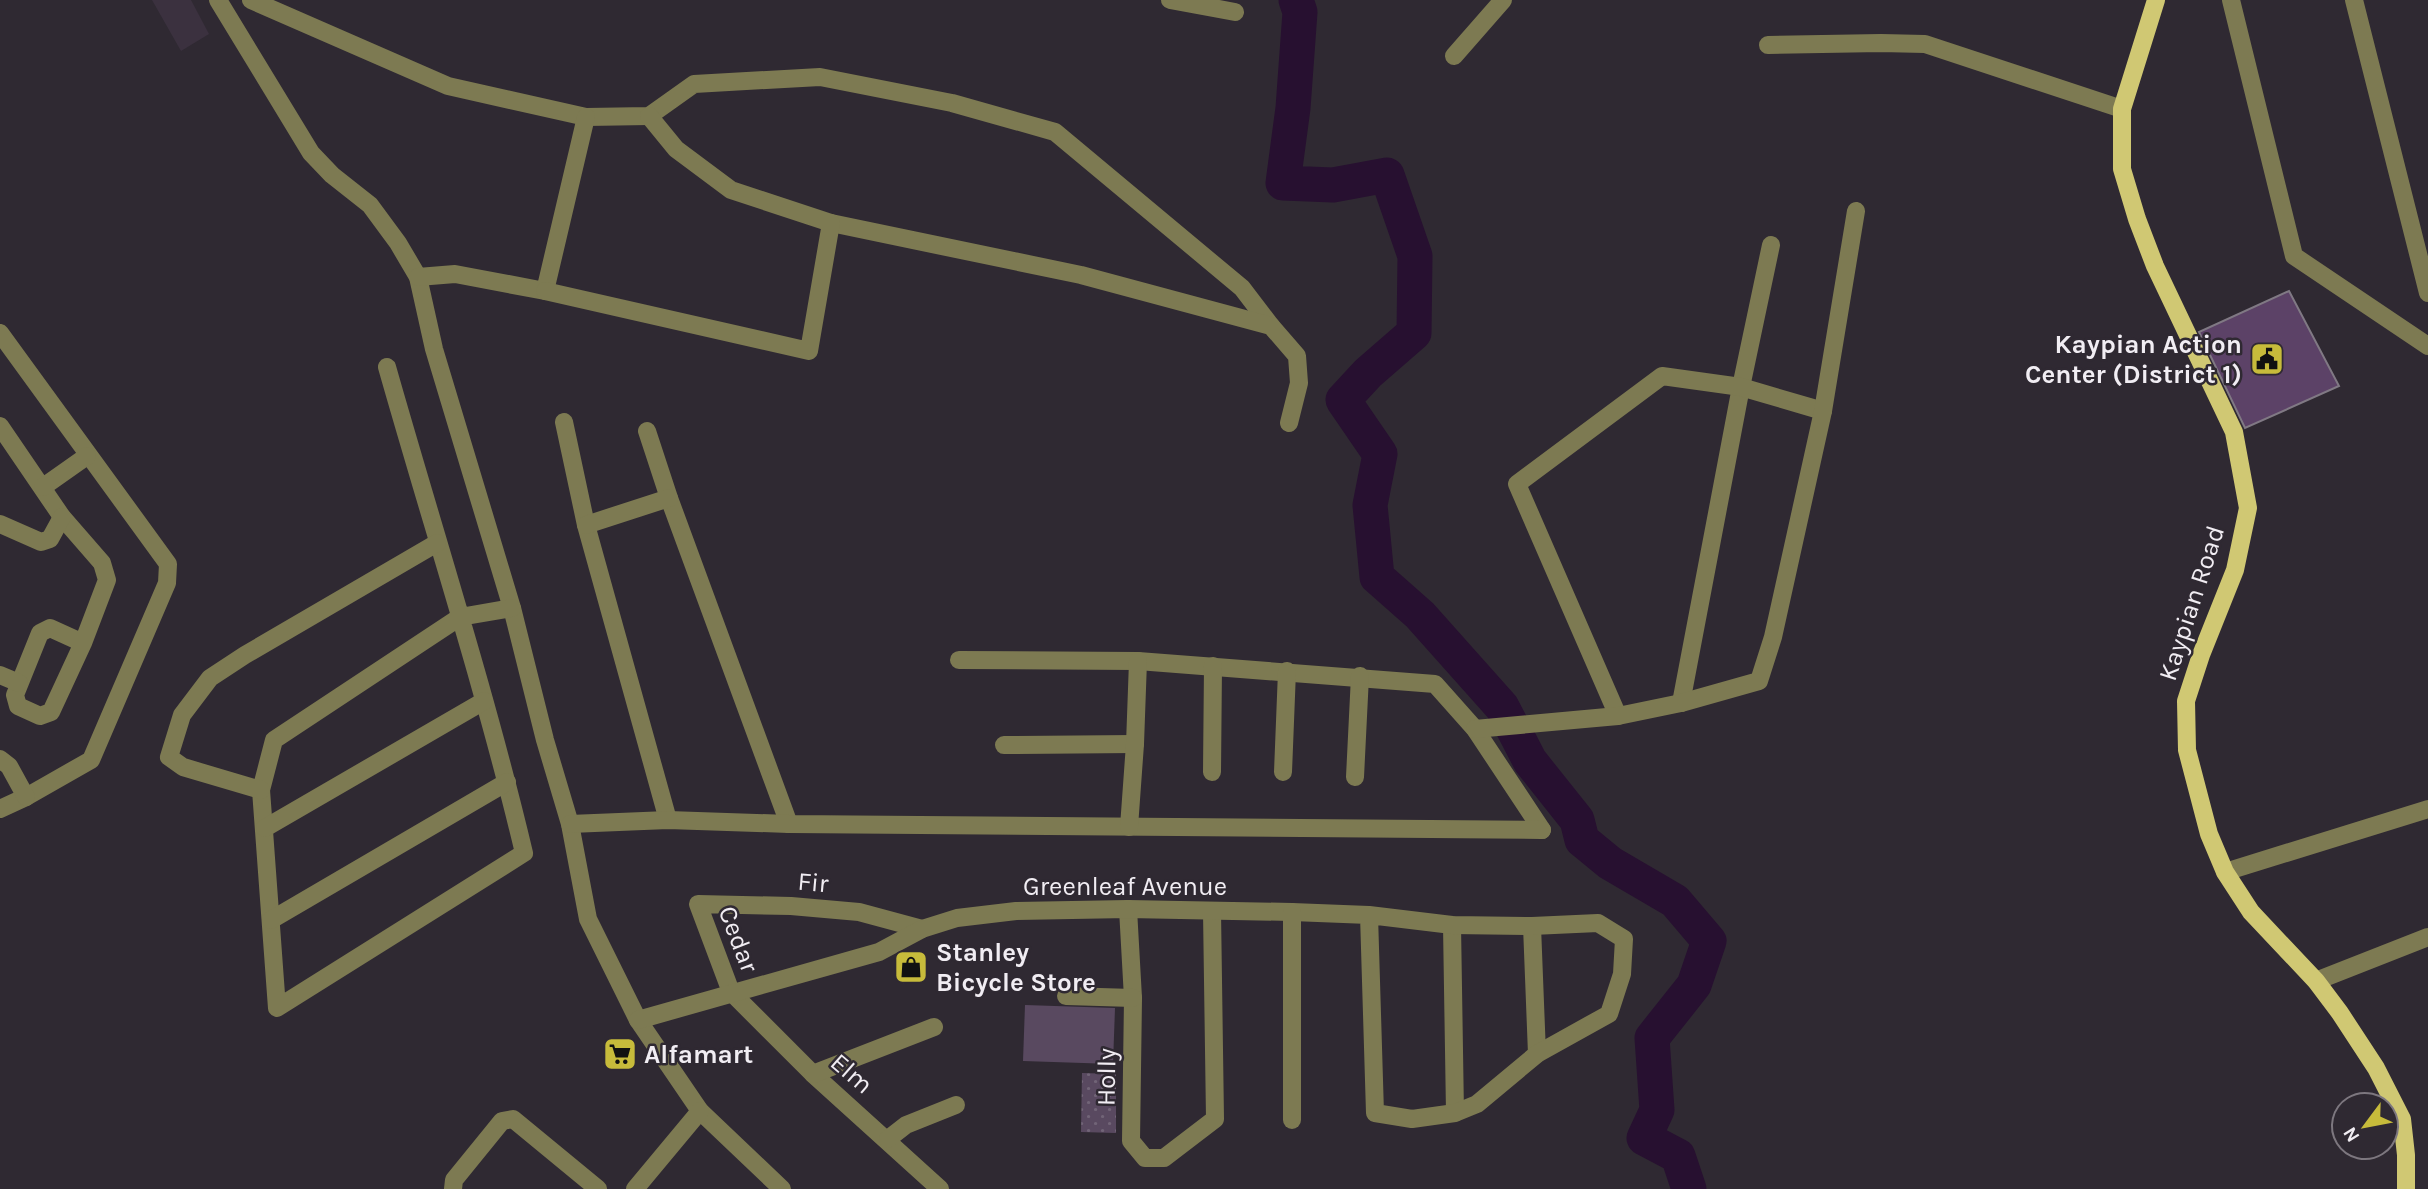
<svg xmlns="http://www.w3.org/2000/svg" width="2428" height="1189" font-family="Karla,sans-serif">
	<style>
		.built { fill: #3b313f }
		.park { fill: url(#park-dots) }
		.pitch { fill: #594960 }
		.lines { fill: none; stroke-linecap: round; stroke-linejoin: round }
		.river { stroke: #271030; stroke-width: 35 }
		.building { fill: #5c4267; stroke: #807984; stroke-width: 2 }
		.minor { stroke: #7d7a52; stroke-width: 18 }
		.major { stroke: #d0c873; stroke-width: 18 }
		.labels { text-anchor: middle; stroke-width: 5; stroke-linejoin: round; paint-order: stroke }
		.poi-label { font-size: 26px; font-weight: bold; fill: #f1edf3; stroke: #2f2932; text-anchor: start }
		.street-label { font-size: 26px; fill: #f1edf3; stroke: #2f2932 }
	</style>
	<defs>
		<pattern id="park-dots" width="8" height="8" patternUnits="userSpaceOnUse" patternTransform="scale(1.75)"><rect width="8" height="8" fill="#594960"/><path d="M2 2h.1M6 6h.1" fill="none" stroke="#716477" stroke-width="1.8" stroke-linecap="round"/></pattern>
	</defs>
	<rect width="100%" height="100%" fill="#2f2932"/>
	<polygon class="built" points="152,0 191,0 209,34 181,51"/>
	<polygon class="park" points="1082,1073 1116,1074 1116,1133 1081,1132"/>
	<polygon class="pitch" points="1025,1005 1115,1008 1113,1064 1023,1061"/>
	<g class="lines">
		<polyline class="river" points="1296,0 1300,12 1293,108 1283,183 1333,185 1387,175 1415,256 1414,333 1368,373 1343,400 1380,454 1370,505 1377,577 1420,615 1502,707 1530,761 1577,820 1582,840 1610,863 1675,901 1709,941 1694,985 1652,1038 1657,1110 1644,1138 1678,1156 1689,1189"/>
	</g>
	<g class="building">
		<polygon points="2289,291 2339,386 2245,428 2199,332"/>
		<polygon points="916,954 924,973 904,982 897,962"/>
	</g>
	<g class="lines">
		<g class="minor">
			<polyline points="218,0 311,153 332,175 370,205 398,243 418,277 434,349 512,608 545,740 570,824 588,919 638,1020 700,1111 782,1189"/>
			<polyline points="251,0 448,86 586,117 649,116 694,84 820,77 952,103 1055,132 1242,288 1271,326"/>
			<polyline points="1170,0 1235,12"/>
			<polyline points="2231,0 2294,256 2428,346"/>
			<polyline points="2354,0 2428,293"/>
			<polyline points="1768,45 1881,43 1925,44 2122,109"/>
			<polyline points="1454,56 1503,0"/>
			<polyline points="831,223 1081,275 1271,326 1297,356 1299,383 1289,423"/>
			<polyline points="418,277 455,274 545,291 586,117"/>
			<polyline points="545,291 809,351 831,223 731,190 676,149 649,116"/>
			<polyline points="0,333 168,564 167,583 91,760 26,797 0,809"/>
			<path d="M387 367C433 529 485 689 524 853L277 1008 261 790 274 740 460 617 512 608"/>
			<polyline points="564,422 586,525 668,820"/>
			<polyline points="0,426 62,517 102,563 107,580 83,643 51,712 40,716 18,706 15,695 40,633 50,628 83,643"/>
			<polyline points="647,431 669,498 789,824"/>
			<polyline points="43,487 87,456"/>
			<polyline points="0,524 41,542 50,539 62,517"/>
			<polyline points="586,525 669,498"/>
			<polyline points="959,660 1138,661 1435,684 1475,729 1542,830"/>
			<polyline points="0,675 19,683"/>
			<polyline points="1681,703 1741,387 1771,245"/>
			<polyline points="1618,716 1517,484 1662,376 1741,387 1823,411"/>
			<polyline points="1475,729 1618,716 1681,703 1759,681 1773,637 1823,411 1856,211"/>
			<polyline points="1004,745 1135,744"/>
			<polyline points="0,759 9,766 26,797"/>
			<polyline points="1212,772 1213,666"/>
			<polyline points="1283,772 1287,671"/>
			<polyline points="1355,777 1360,676"/>
			<polyline points="261,790 183,767 169,757 182,715 210,678 245,655 437,543"/>
			<polyline points="570,824 668,820 789,824 1542,830"/>
			<polyline points="1129,827 1135,744 1138,661"/>
			<polyline points="265,828 484,701"/>
			<polyline points="2225,872 2428,809"/>
			<polyline points="1128,909 1133,998 1131,1141 1145,1158 1164,1158 1215,1119 1212,911"/>
			<polyline points="271,920 507,782"/>
			<polyline points="1452,925 1455,1113"/>
			<polyline points="1532,926 1537,1054"/>
			<polyline points="922,929 859,912 791,906 698,904 731,992 813,1074 940,1189"/>
			<polyline points="2316,981 2428,937"/>
			<polyline points="1066,996 1133,998"/>
			<polyline points="638,1020 879,952 922,929 957,918 1016,911 1128,909 1292,912 1369,915 1452,925 1532,926 1598,923 1624,939 1622,974 1609,1014 1537,1054 1477,1104 1455,1113 1412,1119 1375,1113 1369,915"/>
			<polyline points="813,1074 934,1027"/>
			<polyline points="1292,1120 1292,912"/>
			<polyline points="888,1139 906,1125 956,1105"/>
			<polyline points="453,1189 454,1180 502,1121 513,1119 598,1189"/>
			<polyline points="635,1189 700,1111"/>
		</g>
		<polyline class="major" points="2156,0 2122,109 2122,169 2137,219 2155,266 2234,432 2248,508 2235,570 2201,655 2186,701 2187,750 2209,834 2225,872 2251,912 2316,981 2340,1013 2376,1068 2402,1119 2406,1155 2406,1189"/>
	</g>
	<defs>
		<symbol id="civic-square" viewBox="-11 -11 22 22"><rect x="-9" y="-9" width="18" height="18" rx="4" fill="#c7bb3b" stroke="#2f2932"/><path d="M-.6-6.5H3V-4.5H.6V-3L4-1V1h2V6H-6V1h2V-1L-.6-3ZM-1.2 2.5V6h2.4V2.5Z" fill="#111"/></symbol>
		<symbol id="shop-square" viewBox="-11 -11 22 22"><rect x="-9" y="-9" width="18" height="18" rx="4" fill="#c7bb3b" stroke="#2f2932"/><path d="M-5-2.5h2.3a2.7 3.5 0 0 1 5.4 0H5L5.5 6h-11ZM-1.5-2.5h3a1.5 2.3 0 0 0-3 0Z" fill="#111"/></symbol>
		<symbol id="supermarket-square" viewBox="-11 -11 22 22"><rect x="-9" y="-9" width="18" height="18" rx="4" fill="#c7bb3b" stroke="#2f2932"/><path d="M-6-5.5h2.5l.6 2H6L4.5 2H-2.5L-4.4-4H-6ZM-1.5 3.2a1.3 1.3 0 1 0 .1 0ZM3 3.2a1.3 1.3 0 1 0 .1 0Z" fill="#111"/></symbol>
	</defs>
	<g fill-rule="evenodd">
		<use href="#civic-square" x="2248" y="340" width="38" height="38"/>
		<use href="#shop-square" x="892" y="948" width="38" height="38"/>
		<use href="#supermarket-square" x="601" y="1035" width="38" height="38"/>
	</g>
	<g class="labels">
		<g class="poi-label">
			<text x="2242" y="353" text-anchor="end">Kaypian Action<tspan x="2242" dy="30">Center (District 1)</tspan></text>
			<text x="936" y="961">Stanley<tspan x="936" dy="30">Bicycle Store</tspan></text>
			<text x="644" y="1063">Alfamart</text>
		</g>
		<g class="street-label">
			<text transform="translate(2191 603) rotate(-72)" y="9">Kaypian Road</text>
			<text transform="translate(813 882) rotate(5)" y="9">Fir</text>
			<text x="1125" y="895">Greenleaf Avenue</text>
			<text transform="translate(739 939) rotate(69)" y="9">Cedar</text>
			<text transform="translate(852 1073) rotate(41)" y="9">Elm</text>
			<text transform="translate(1106 1077) rotate(-89)" y="9">Holly</text>
		</g>
	</g>
	<g transform="translate(2365 1126) rotate(238)"><circle r="33" fill="#2f2932" stroke="#7d777f" stroke-width="2"/>
	<path d="M0-5L12 26L0 18L-12 26Z" fill="#c7bb3b"/>
	<text y="-10" font-size="19" font-weight="bold" text-anchor="middle" fill="#f1edf3">N</text>
	</g>
</svg>
